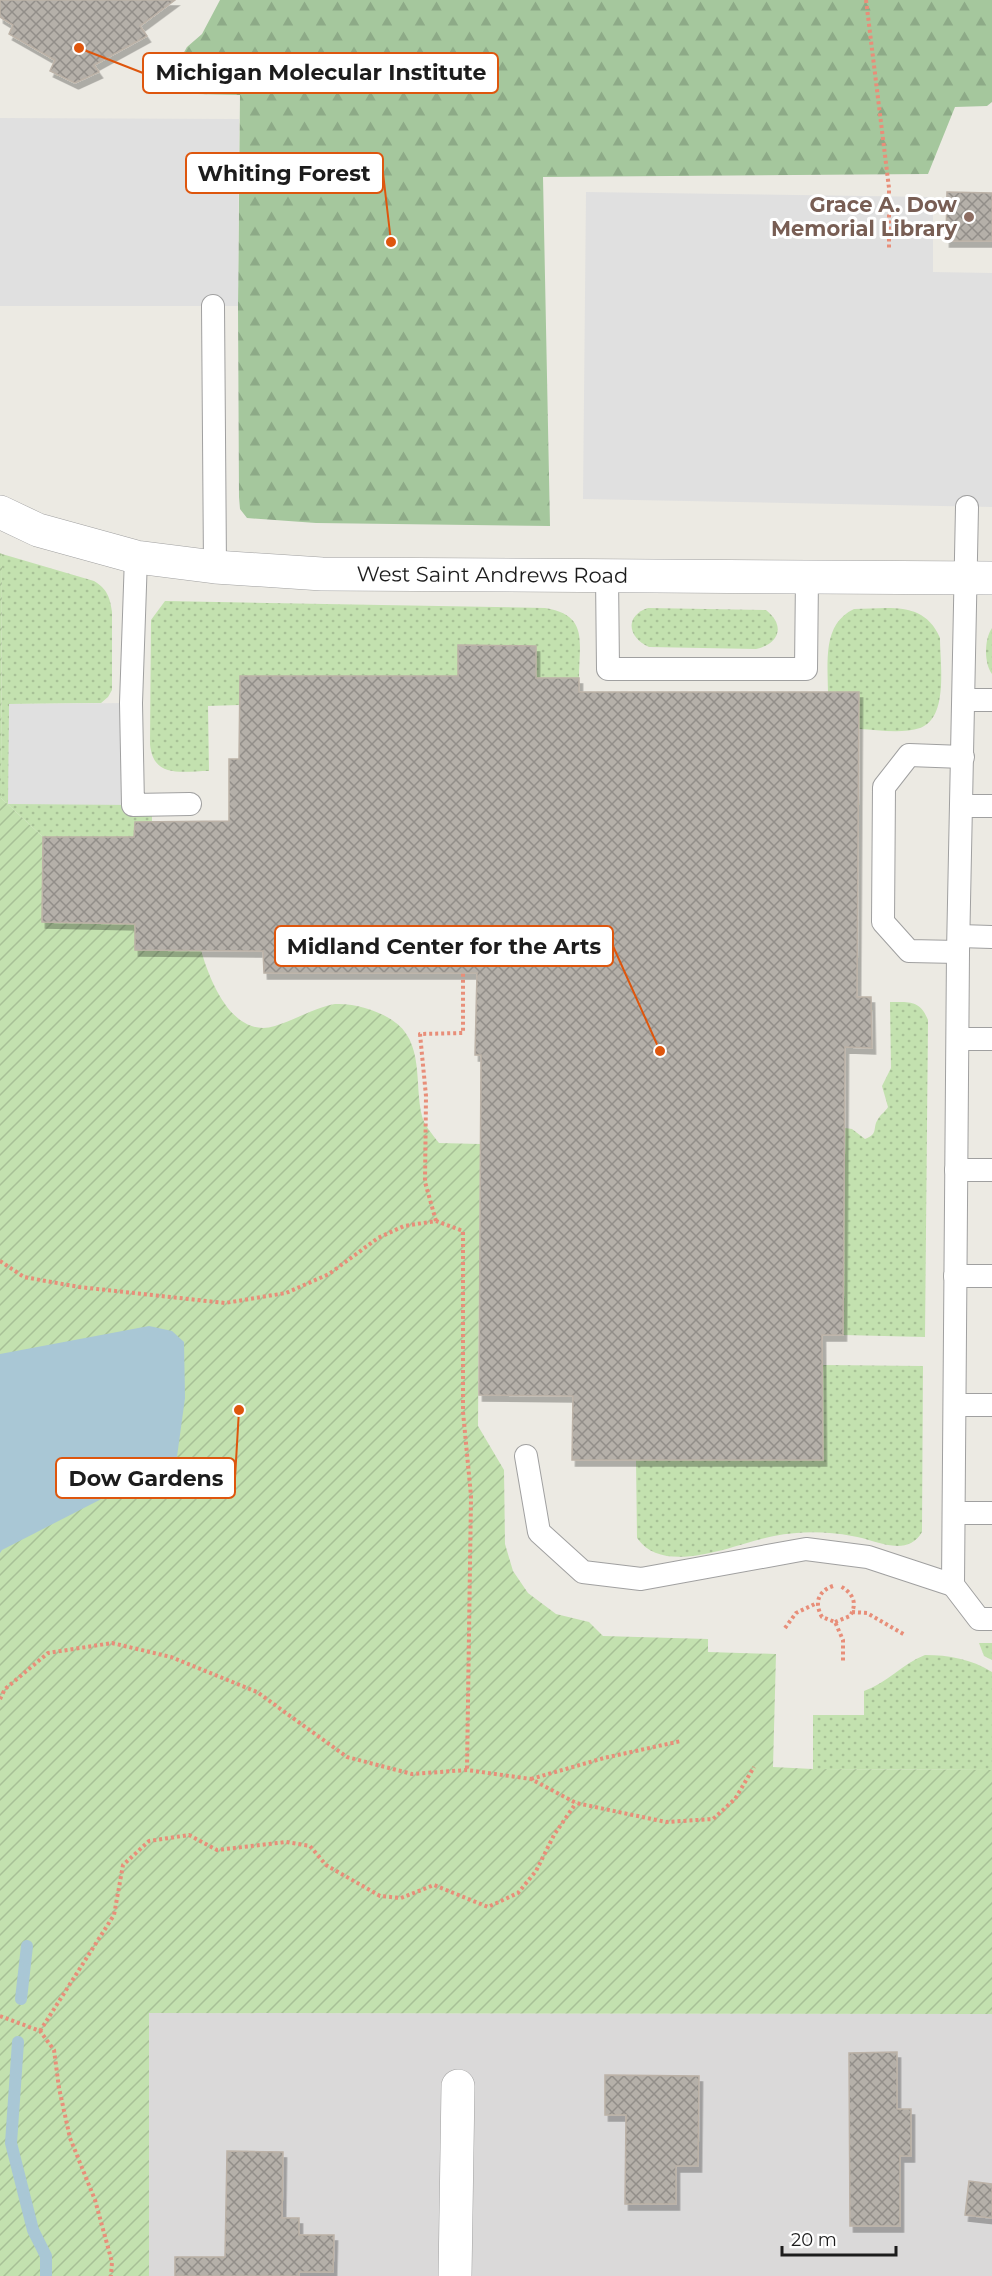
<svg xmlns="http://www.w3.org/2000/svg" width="992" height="2276" font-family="Montserrat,sans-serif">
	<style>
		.residential { fill: #dad9d9 }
		.grass { fill: url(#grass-dots) }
		.forest { fill: url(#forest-firs) }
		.garden { fill: url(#garden-furrows) }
		.parking { fill: #e0e0e0 }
		.water { fill: #a9c7d5 }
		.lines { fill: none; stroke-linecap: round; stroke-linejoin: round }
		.stream { stroke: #a9c7d5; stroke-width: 12 }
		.building { fill: url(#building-cross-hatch); stroke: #bcb2a7; stroke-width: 1.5; filter: url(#shadow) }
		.service-casing { stroke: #a0a0a0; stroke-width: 24 }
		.minor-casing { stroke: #a0a0a0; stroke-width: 34 }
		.path { stroke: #e88e79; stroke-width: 4; stroke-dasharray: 3 3; stroke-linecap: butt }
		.service { stroke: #fff; stroke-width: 22 }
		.minor { stroke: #fff; stroke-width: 33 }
		.education-dot { fill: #8d6e63; stroke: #fff; stroke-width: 2 }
		.labels { text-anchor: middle; stroke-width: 6; stroke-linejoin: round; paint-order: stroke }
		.education-label { font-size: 21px; font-weight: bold; fill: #785e54; stroke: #fff; text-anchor: end }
		.street-label { font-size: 21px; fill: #1c1c1c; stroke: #fff }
		.leader { fill: none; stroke: #de560d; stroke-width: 2 }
		.callout-dot { fill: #de560d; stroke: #fff; stroke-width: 2 }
		.callout { fill: #fff; stroke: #de560d; stroke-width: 2 }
		.callout-label { font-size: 22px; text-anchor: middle; font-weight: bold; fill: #1c1c1c }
	</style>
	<defs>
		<pattern id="grass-dots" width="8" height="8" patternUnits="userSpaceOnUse" patternTransform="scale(1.5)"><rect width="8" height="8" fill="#c3e1af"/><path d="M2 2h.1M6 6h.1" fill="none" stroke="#a7c096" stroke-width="1.8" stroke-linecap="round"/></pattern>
		<pattern id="forest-firs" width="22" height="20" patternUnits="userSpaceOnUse" patternTransform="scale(1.5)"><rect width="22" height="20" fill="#a5c79d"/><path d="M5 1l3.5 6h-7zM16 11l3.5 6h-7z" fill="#8daa87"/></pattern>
		<pattern id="garden-furrows" width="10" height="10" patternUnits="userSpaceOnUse" patternTransform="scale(1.5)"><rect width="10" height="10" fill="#c3e1af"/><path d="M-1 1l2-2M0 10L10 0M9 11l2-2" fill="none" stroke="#a7c096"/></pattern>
		<pattern id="building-cross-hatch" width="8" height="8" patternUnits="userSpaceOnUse" patternTransform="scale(1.5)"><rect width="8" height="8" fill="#b5b0a9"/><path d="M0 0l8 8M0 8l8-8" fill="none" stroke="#928e89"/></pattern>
		<filter id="shadow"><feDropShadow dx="3.5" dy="6" stdDeviation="0" flood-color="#0004"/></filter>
	</defs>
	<rect width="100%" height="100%" fill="#eceae3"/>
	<polygon class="residential" points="149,2013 992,2014 992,2276 149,2276"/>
	<g class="grass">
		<path d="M2 554 94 581C107 589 110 597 112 612V690L108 697 101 703 9 704 133 805 152 806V822H135L134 837H43L1 798Z"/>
		<path d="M165 601 545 608C589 615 579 642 579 678H536V646L458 645V676H240V705L208 706 209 771C182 771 153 779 150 744L151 620Z"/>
		<path d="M648 608 766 610C786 626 779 644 756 649L649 647C628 638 624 616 648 608Z"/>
		<path d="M854 609C888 609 924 600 940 638 940 663 949 718 920 728 902 734 878 730 859 729V692H828C828 662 822 624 854 609Z"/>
		<path d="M992 628V674C984 664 984 639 992 628Z"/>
		<path d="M890 1002C910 1002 920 1000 928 1020L925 1337 843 1335 845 1128 852 1129 865 1139C879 1134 872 1128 878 1119 881 1114 886 1111 888 1107L882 1086 891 1068Z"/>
		<path d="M822 1365 923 1366 922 1532C906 1559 875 1539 852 1536 826 1531 800 1531 774 1536 736 1543 665 1578 637 1538L636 1460H823Z"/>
		<polygon points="979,1643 992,1643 992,1660 984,1656"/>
		<path d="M925 1655C949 1655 971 1659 992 1672V1770L813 1769V1715H864V1691C887 1683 902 1664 925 1655Z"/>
	</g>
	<polygon class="forest" points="220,0 992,0 992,102 987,106 955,107 928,174 543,177 550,526 316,523 247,518 240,509 239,497 238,306 240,95 197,94 174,86 178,63 187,47 202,34"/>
	<path class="garden" d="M0 553 2 554 1 798 43 837 42 922 135 924V950H201C210 982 233 1039 275 1026 292 1021 319 1006 335 1004 354 1003 377 1010 392 1020 425 1041 414 1084 422 1116 424 1125 433 1135 439 1143L480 1144 478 1426 504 1470 505 1544 513 1571 528 1593 556 1614 589 1622 603 1636 708 1639V1652L776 1654 773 1767 813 1769 992 1770V2014L149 2013V2276H0Z"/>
	<g class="parking">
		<polygon points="0,118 239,119 238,306 0,306"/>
		<polygon points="586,192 933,197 933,272 992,273 992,507 583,499"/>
		<polygon points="131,703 133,805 8,804 9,704"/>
	</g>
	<polygon class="water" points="149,1326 172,1331 184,1342 185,1398 176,1464 117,1491 2,1550 0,1553 0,1354"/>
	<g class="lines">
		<g class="stream">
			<polyline points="21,1999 27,1946"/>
			<polyline points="18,2042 11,2143 33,2230 46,2256 46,2276"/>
		</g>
	</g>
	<g class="building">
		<polygon points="0,0 175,0 140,26 147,36 94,65 99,72 75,83 50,71 55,60 9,34 13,25 0,17"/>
		<polygon points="947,192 992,193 992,241 946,241"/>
		<polygon points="458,645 536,646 536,678 579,678 579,692 859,692 857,997 871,997 872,1048 845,1047 843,1335 822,1335 823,1460 572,1460 573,1396 479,1395 481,1055 475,1055 477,973 264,973 263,951 135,950 135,924 42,922 43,837 134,837 135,822 229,821 229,759 239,759 240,676 458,676"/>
		<polygon points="897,2052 897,2109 911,2109 911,2156 900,2156 900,2226 850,2226 849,2053"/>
		<polygon points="605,2075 699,2076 698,2166 676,2166 676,2204 625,2204 626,2115 605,2115"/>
		<polygon points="227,2151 283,2152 282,2218 299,2218 299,2235 334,2235 333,2272 299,2272 299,2276 175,2276 175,2257 225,2257"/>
		<polygon points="969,2181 992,2184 992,2218 965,2215"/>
	</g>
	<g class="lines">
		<defs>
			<g id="service">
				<polyline points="213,306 215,567"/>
				<polyline points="967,507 958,952 953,1585 979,1619 992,1619"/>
				<polyline points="136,557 131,703 133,805 190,804"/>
				<polyline points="607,576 608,669 806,669 807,577"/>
				<polyline points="964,700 992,700"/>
				<polyline points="962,806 992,806"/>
				<polyline points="959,936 992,937"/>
				<polyline points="958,952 909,951 883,922 884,787 909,755 963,757"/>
				<polyline points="958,1039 992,1039"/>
				<polyline points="956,1170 992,1170"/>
				<polyline points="955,1276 992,1276"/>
				<polyline points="955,1405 992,1405"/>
				<polyline points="526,1456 539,1532 583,1572 641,1579 806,1549 868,1557 953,1585"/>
				<polyline points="954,1513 992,1513"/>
			</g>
			<g id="minor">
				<path id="s1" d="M0 512 38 530 136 557 215 567 322 574 992 578"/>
				<polyline points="455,2276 458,2086"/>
			</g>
		</defs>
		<use href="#service" class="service-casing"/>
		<use href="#minor" class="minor-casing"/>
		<g class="path">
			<polyline points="866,0 889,188 889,249"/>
			<polyline points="436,1221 425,1182 426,1096 420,1034 463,1033 463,973"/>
			<polyline points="0,1261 24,1277 79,1287 225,1303 286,1293 329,1274 378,1238 404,1226 436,1221 463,1231 463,1412 471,1496 467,1770"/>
			<path d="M833 1586C818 1591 814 1603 822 1617L835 1622 843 1640V1663"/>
			<polyline points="852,1612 867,1613 905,1635"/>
			<path d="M835 1622 850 1616C858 1603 853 1593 840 1586"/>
			<polyline points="785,1628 796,1613 817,1603"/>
			<polyline points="0,1699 5,1689 48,1653 112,1643 171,1657 257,1692 347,1757 412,1774 467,1770 531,1779 576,1803 666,1822 713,1819 735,1799 754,1767"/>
			<polyline points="531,1779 604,1758 681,1741"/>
			<polyline points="0,2016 40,2031 54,2050 59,2088 70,2138 95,2200 112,2262 111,2276"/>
			<polyline points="40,2031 114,1915 123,1865 149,1841 189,1835 217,1850 286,1842 310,1846 326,1865 380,1896 401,1898 434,1885 488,1907 518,1893 536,1871 554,1835 576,1803"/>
		</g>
		<use href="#service" class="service"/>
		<use href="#minor" class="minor"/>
	</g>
	<circle class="education-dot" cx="969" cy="217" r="6"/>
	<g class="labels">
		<g class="education-label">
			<text x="957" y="212">Grace A. Dow<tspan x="957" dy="24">Memorial Library</tspan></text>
		</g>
		<g class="street-label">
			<text dy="7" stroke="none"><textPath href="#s1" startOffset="501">West Saint Andrews Road</textPath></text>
		</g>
	</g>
	<path class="leader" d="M79 48L143 73M391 242L383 173M660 1051L613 946M239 1410L235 1478"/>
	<g class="callout-dot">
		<circle cx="79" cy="48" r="6"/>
		<circle cx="391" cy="242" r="6"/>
		<circle cx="660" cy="1051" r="6"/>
		<circle cx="239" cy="1410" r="6"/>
	</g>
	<g class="callout">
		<rect x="143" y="53" width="355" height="40" rx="6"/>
		<rect x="186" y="153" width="197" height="40" rx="6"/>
		<rect x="275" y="926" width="338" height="40" rx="6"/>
		<rect x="56" y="1458" width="179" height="40" rx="6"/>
	</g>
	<g class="callout-label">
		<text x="321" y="80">Michigan Molecular Institute</text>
		<text x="284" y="181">Whiting Forest</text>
		<text x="444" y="954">Midland Center for the Arts</text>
		<text x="146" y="1486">Dow Gardens</text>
	</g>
	<path d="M782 2246v9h114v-9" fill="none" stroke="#1c1c1c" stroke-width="3"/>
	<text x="791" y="2246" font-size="18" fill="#1c1c1c" stroke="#ffffff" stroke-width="4.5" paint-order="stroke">20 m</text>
</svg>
